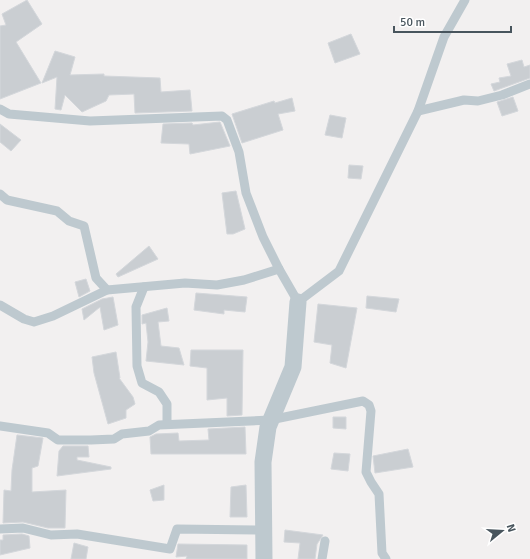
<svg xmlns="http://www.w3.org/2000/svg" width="530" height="559" font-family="Signika,sans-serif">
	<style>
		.building { fill: #caced2; stroke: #d4d7db }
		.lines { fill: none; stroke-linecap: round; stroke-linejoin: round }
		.lane { stroke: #bec9cf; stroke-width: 9 }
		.street { stroke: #bec9cf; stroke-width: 17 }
	</style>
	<rect width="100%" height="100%" fill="#f2f0f0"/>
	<g class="building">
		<polygon points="27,0 42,24 16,42 41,83 0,99 0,26 6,25 2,14"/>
		<polygon points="351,34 360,54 335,63 328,43"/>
		<polygon points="55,51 75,57 70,75 104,74 104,76 160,78 161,92 190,90 192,111 135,113 134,94 109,95 106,101 82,112 65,95 61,110 55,109 57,77 42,83"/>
		<polygon points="522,60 524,67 530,65 530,78 494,91 491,84 500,82 499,78 511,76 507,64"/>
		<polygon points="513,97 518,111 502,116 497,102"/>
		<polygon points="292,98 295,111 278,114 283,130 242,143 232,114 274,101 275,103"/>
		<polygon points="330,115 346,118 342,138 325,135"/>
		<polygon points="220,122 230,146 190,154 189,144 161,143 163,124 192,123 193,125"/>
		<polygon points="0,124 21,140 11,151 0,142"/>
		<polygon points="349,165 363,166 361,179 348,178"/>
		<polygon points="236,191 245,229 233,234 227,234 222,193"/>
		<polygon points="149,246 158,259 118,277 116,274"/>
		<polygon points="86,279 90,291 79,297 75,282"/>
		<polygon points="196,293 247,297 245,312 224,310 224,314 194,310"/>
		<polygon points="367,296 399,299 396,312 366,308"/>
		<polygon points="113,297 118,325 104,330 100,307 84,320 82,309 102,299"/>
		<polygon points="318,304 357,308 346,368 330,363 332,345 314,342"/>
		<polygon points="167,308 169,321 158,322 161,346 179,348 184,365 146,361 148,342 146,323 142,324 142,315"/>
		<polygon points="191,350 243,350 242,415 227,416 227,398 207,400 207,368 190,366"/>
		<polygon points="116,352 120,378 119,378 133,397 135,404 126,410 126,418 108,424 94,373 92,357"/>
		<polygon points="333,417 346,417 346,429 333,428"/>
		<polygon points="245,427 246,454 151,454 150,437 156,434 178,433 179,441 209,440 208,429"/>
		<polygon points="17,435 43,438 38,466 32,468 32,492 66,490 65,528 48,528 23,522 3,523 4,490 11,491 12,470"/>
		<polygon points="63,446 88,446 89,457 77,457 77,460 111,467 111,469 57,476 59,451"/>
		<polygon points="408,449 413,467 375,473 373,456"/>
		<polygon points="334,453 350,454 348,471 331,469"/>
		<polygon points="164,485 164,500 153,501 150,490"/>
		<polygon points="246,485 247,517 230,517 231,487"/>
		<polygon points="285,530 323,535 317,544 315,559 298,559 300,543 284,542"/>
		<polygon points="22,534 29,536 30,548 0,555 0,540 3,540 3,535"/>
		<polygon points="74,543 88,547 86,559 71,559"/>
		<polygon points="178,544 247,545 247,559 186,559 187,556 176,557"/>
	</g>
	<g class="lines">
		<g class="lane">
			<polyline points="0,109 9,114 90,121 222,116 227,120 239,152 246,193 263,237 279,269 298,302 339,271 418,111 444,37 465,0"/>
			<polyline points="418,111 464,100 478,101 502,95 530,84"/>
			<polyline points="0,194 7,200 57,211 69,221 84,226 96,278 107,290"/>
			<polyline points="144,287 136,307 137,366 142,383 159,392 167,404 167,424"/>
			<polyline points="0,305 24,319 34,322 53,316 107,290 185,283 217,285 244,280 279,269"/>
			<polyline points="0,426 48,433 58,440 91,440 114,439 122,434 149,431 159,425 270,420 363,401 369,405 371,411 366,472 371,482 379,494 382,553 386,559"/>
			<polyline points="0,529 23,528 51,535 77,534 170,549 177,529 264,530"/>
			<polyline points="322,559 325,541"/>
		</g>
		<polyline class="street" points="264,559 263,462 268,427 293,367 298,302"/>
	</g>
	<g transform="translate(502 531) rotate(72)" stroke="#ffffff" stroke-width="3" paint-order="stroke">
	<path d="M0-3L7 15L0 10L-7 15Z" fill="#48555d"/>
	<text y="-6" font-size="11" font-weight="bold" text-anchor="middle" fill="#48555d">N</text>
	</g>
	<path d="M394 26v6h117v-6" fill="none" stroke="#48555d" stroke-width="2"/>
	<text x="400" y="26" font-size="12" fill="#48555d" stroke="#ffffff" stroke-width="3" paint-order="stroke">50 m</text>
</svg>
